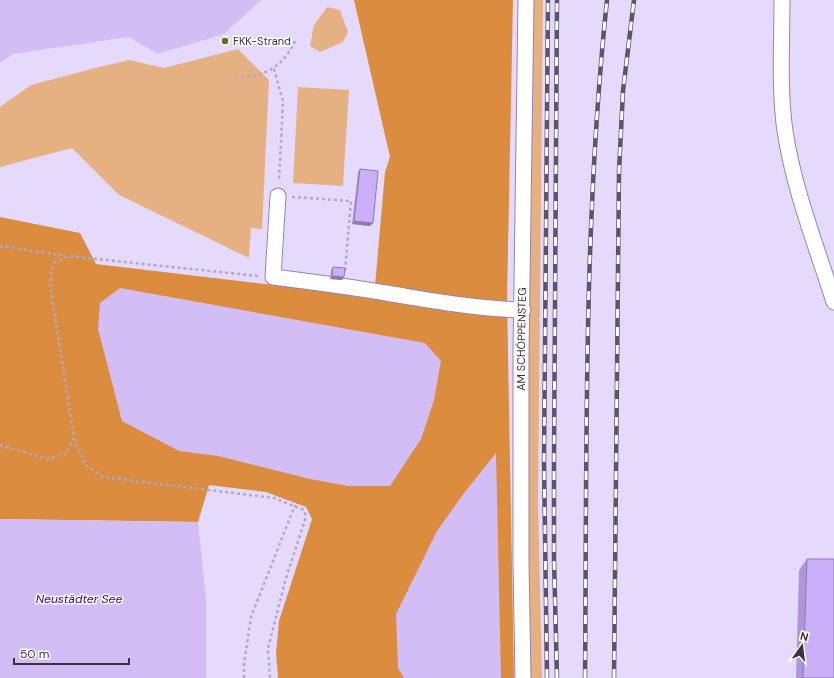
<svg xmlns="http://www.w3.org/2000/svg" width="834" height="678" font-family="'DM Sans',sans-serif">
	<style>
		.green { fill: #e6b182 }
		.forest { fill: #dc8c3e }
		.water { fill: #d2bdf5 }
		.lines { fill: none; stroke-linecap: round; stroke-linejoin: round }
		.minor-casing { stroke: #9486ad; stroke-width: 17 }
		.path { stroke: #b2a8c4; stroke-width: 2.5; stroke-dasharray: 3 3; stroke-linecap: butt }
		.minor { stroke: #fff; stroke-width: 15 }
		.rail-casing { stroke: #5c5468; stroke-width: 4.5 }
		.rail { stroke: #fff; stroke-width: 3; stroke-dasharray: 9; stroke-linecap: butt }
		.wall { fill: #af96d6 }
		.shaded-wall { fill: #8f7aae }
		.building { fill: #ccaff9; stroke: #8f7aae }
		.poi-dot { fill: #5d711f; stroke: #fff; stroke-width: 1.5 }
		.labels { text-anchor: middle; stroke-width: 3; stroke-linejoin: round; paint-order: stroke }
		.poi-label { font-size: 11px; fill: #3a3344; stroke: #fff; text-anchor: start }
		.street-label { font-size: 11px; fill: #3a3344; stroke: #fff }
		.water-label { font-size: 12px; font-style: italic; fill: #410072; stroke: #fff }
	</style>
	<rect width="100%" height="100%" fill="#e6dafc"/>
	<g class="green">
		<polygon points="531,0 543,0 538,500 542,678 531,678 528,500"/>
		<polygon points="327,7 340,10 348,32 343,42 320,52 310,46 314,25"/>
		<polygon points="238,49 269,80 262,229 251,228 249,258 119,195 72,148 0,167 0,107 31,85 99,67 129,60 164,68"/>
		<polygon points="298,87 349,90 343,186 293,183"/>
	</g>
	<polygon class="forest" points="354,0 513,0 507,299 514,678 278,678 276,653 279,621 312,519 306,507 266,492 209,485 198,522 0,519 0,217 80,233 96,264 374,297 385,172 390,157"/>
	<g class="water">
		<polygon points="0,0 261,0 224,34 158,54 129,37 13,54 0,63"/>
		<polygon points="120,288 425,343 441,361 434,400 421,439 390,486 348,486 310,479 218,456 179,451 122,421 98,329 100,303"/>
		<polygon points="496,453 501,678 404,678 398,668 396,614 437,531 464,493"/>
		<polygon points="0,519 198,522 206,599 206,678 0,678"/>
	</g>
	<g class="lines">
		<defs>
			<g id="minor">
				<path d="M782 0C782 42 779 90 785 131 794 190 816 245 834 302"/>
				<path d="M278 196 273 277C313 282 352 287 392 294 435 301 478 309 523 310"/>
				<path id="s1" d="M523 678 521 563V352L526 0"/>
			</g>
		</defs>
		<use href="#minor" class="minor-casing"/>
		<g class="path">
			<polyline points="274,69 283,101 279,181"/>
			<path d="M235 77C265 78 284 66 296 39"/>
			<polyline points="292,197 351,201 345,271"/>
			<polyline points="0,246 67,256"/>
			<polyline points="258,276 68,256 53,264 50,284 74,438 85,465 103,477 274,498 304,510 306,517 286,578 268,648 270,678"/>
			<polyline points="0,445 48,459 65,454 74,438"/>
			<polyline points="244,678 244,664 251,617 295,505"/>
		</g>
		<use href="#minor" class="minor"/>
		<defs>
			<g id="rail">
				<polyline points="547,678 544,461 548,0"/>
				<polyline points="557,678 554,559 554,462 557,0"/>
				<path d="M585 678C587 452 583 225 607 0"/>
				<polyline points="614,678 619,171 623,91 634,0"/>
			</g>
		</defs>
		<use href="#rail" class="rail-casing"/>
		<use href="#rail" class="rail"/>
	</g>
	<g class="wall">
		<polygon points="360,169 370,226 352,224 358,172"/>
		<polygon points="333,267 344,277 342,280 330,279 331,270"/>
		<polygon points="807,559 834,678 796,678 799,570"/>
	</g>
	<g class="shaded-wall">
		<polygon points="354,221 373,223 370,226 352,224"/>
		<polygon points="332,276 344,277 342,280 330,279"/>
	</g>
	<g class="building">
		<polygon points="360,169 378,171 373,223 354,221"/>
		<polygon points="333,267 345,268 344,277 332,276"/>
		<polygon points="807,559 834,559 834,678 803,678"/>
	</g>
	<circle class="poi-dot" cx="225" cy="41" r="4"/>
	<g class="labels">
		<g class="poi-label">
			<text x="233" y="45">FKK-Strand</text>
		</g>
		<g class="street-label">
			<text dy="4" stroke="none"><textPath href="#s1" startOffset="339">AM SCHÖPPENSTEG</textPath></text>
		</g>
		<g class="water-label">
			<text x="79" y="603">Neustädter See</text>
		</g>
	</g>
	<g transform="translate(802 646) rotate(14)" stroke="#ffffff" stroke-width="3" paint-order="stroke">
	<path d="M0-3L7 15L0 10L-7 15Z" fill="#3a3344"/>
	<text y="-6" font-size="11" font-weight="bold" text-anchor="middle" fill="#3a3344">N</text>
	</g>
	<path d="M14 658v6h115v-6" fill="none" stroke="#3a3344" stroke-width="2"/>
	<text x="20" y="658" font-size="12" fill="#3a3344" stroke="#ffffff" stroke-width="3" paint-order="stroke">50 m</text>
</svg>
